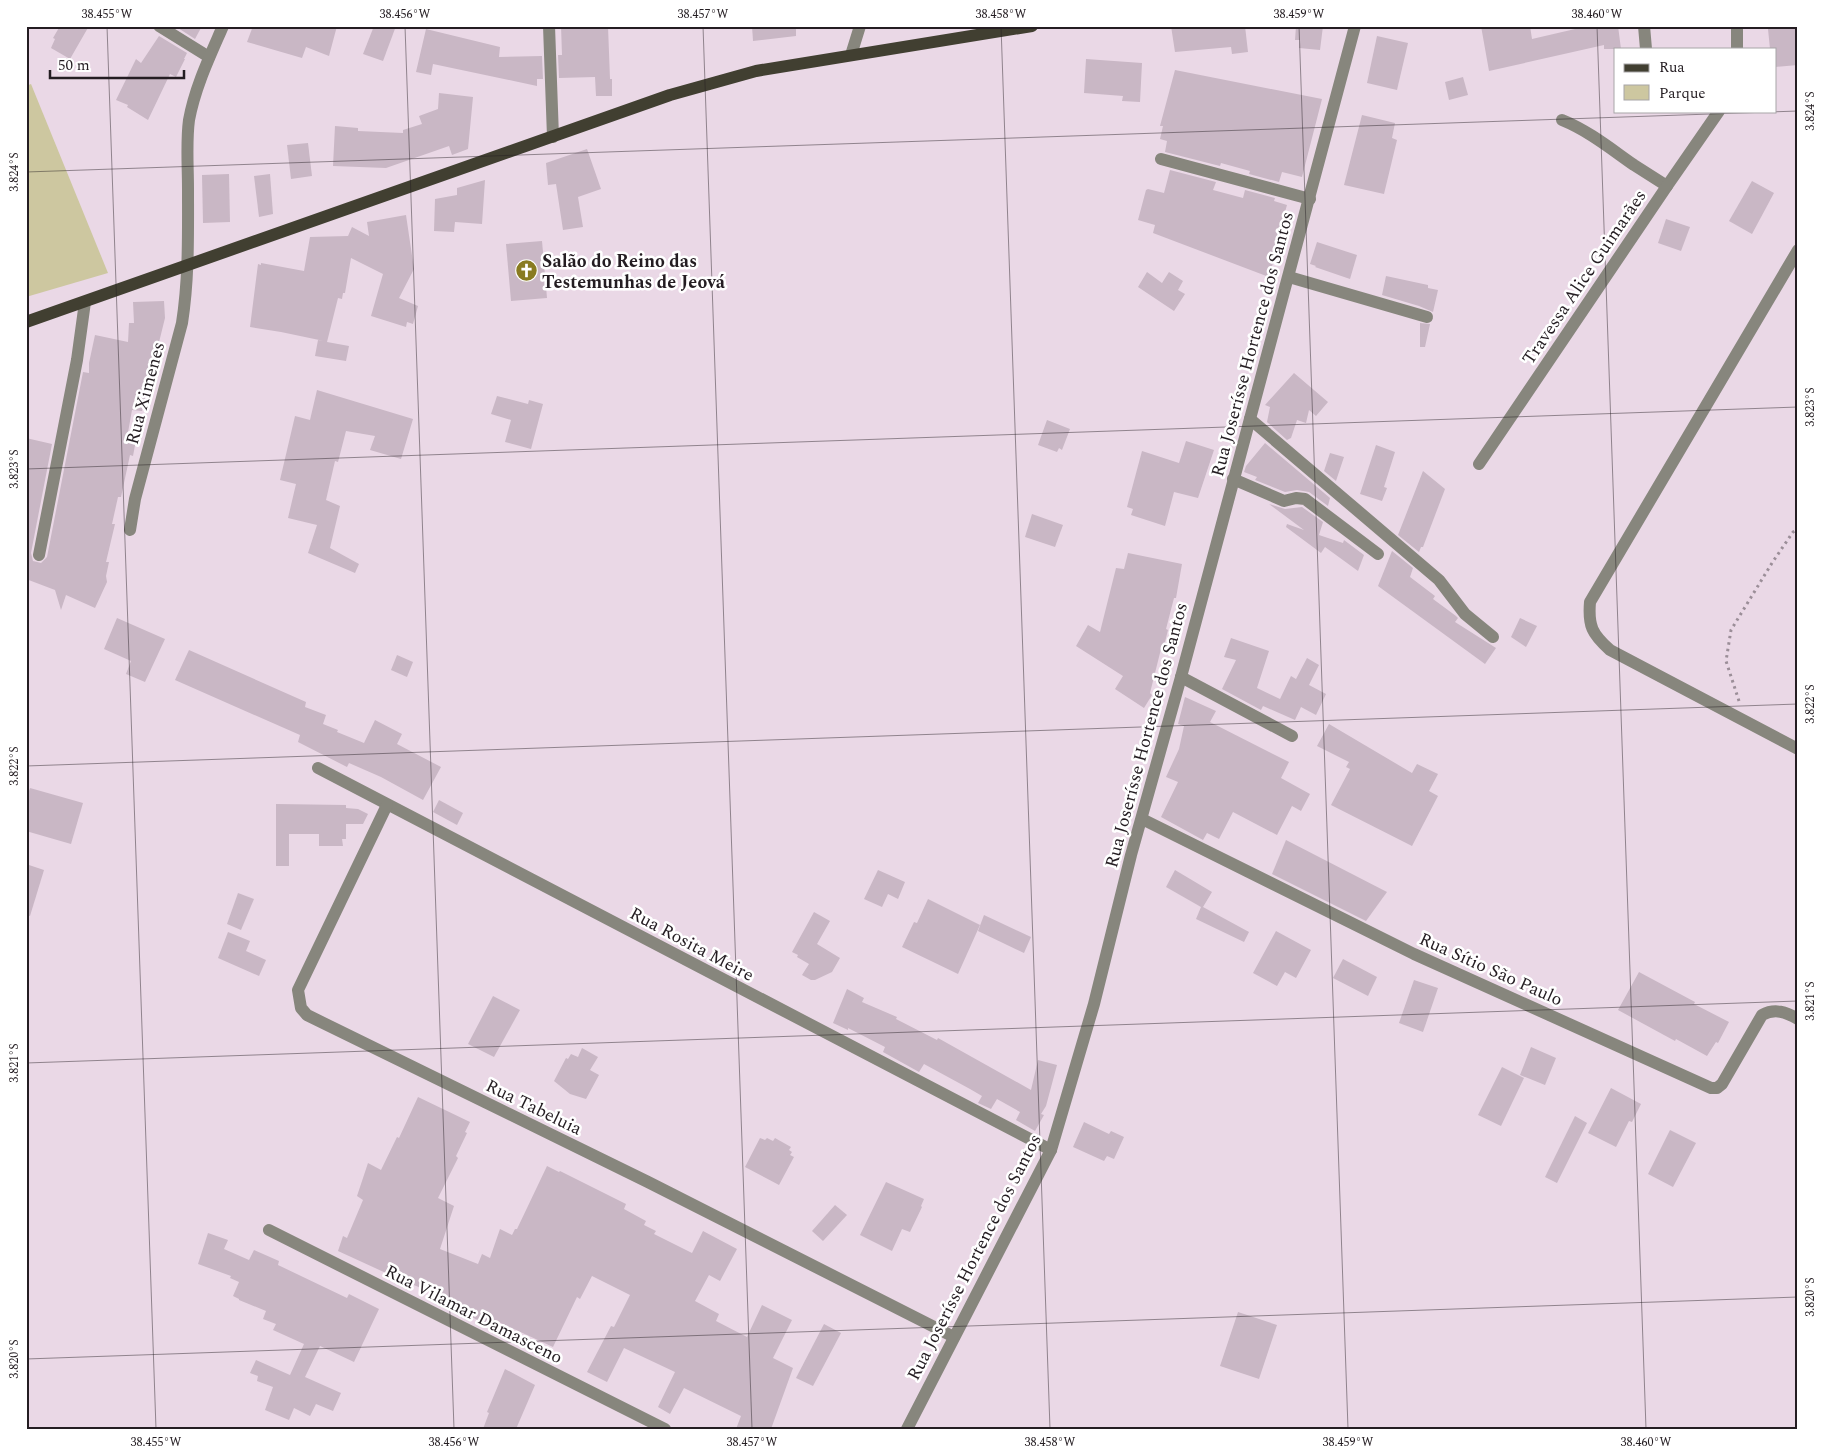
<svg xmlns="http://www.w3.org/2000/svg" width="1824" height="1455" font-family="Spectral,serif">
	<style>
		.green { fill: #cdc7a0 }
		.building { fill: #c9b7c5 }
		.lines { fill: none; stroke-linecap: round; stroke-linejoin: round }
		.path { stroke: #9b8e98; stroke-width: 3; stroke-dasharray: 2.5 4; stroke-linecap: butt }
		.minor { stroke: #87867d; stroke-width: 12 }
		.major { stroke: #413f31; stroke-width: 12 }
		.ticks { fill: none; stroke: #241d22; stroke-width: 1; stroke-opacity: 0.45 }
		.labels { text-anchor: middle; stroke-width: 5; stroke-linejoin: round; paint-order: stroke }
		.poi-label { font-size: 18px; font-weight: bold; fill: #241d22; stroke: #fff; text-anchor: start }
		.street-label { font-size: 18px; fill: #241d22; stroke: #fff }
		.neatline { fill: none; stroke: #241d22; stroke-width: 2 }
		.ticks-label { font-size: 12px; text-anchor: middle; fill: #241d22 }
	</style>
	<rect width="100%" height="100%" fill="#ead8e6"/>
	<polygon class="green" points="31,84 108,273 26,297 26,86"/>
	<g class="building">
		<polygon points="60,26 89,26 70,59 51,48 55,39 53,38"/>
		<polygon points="175,26 202,26 195,39"/>
		<polygon points="253,26 337,26 329,56 306,47 302,58 247,42"/>
		<polygon points="374,26 396,26 383,61 363,54"/>
		<polygon points="561,26 608,26 610,79 612,79 612,96 596,96 595,77 559,78 558,55 562,55"/>
		<polygon points="752,26 796,26 796,36 753,41"/>
		<polygon points="1171,26 1245,26 1248,52 1232,54 1231,47 1175,52"/>
		<polygon points="1296,26 1323,26 1320,50 1299,48 1300,40 1295,40"/>
		<polygon points="1481,26 1530,26 1532,39 1588,26 1618,26 1621,49 1604,49 1604,45 1489,71"/>
		<polygon points="1798,26 1798,65 1775,67 1775,49 1770,49 1768,29"/>
		<polygon points="426,29 500,47 499,57 542,56 543,79 537,79 537,86 433,64 431,75 416,72"/>
		<polygon points="159,36 187,53 184,59 185,59 176,77 170,74 148,120 127,107 128,105 116,100 136,59 141,63"/>
		<polygon points="1377,36 1408,43 1397,90 1367,83"/>
		<polygon points="1086,59 1142,63 1140,102 1122,101 1123,96 1084,93"/>
		<polygon points="1175,70 1322,99 1302,177 1282,172 1279,182 1249,174 1250,171 1221,163 1220,166 1165,152 1167,141 1160,139 1163,126 1160,126"/>
		<polygon points="1463,77 1468,95 1449,100 1445,82"/>
		<polygon points="439,93 473,97 468,149 452,155 449,146 386,168 333,166 335,126 358,128 358,131 403,133 403,130 422,124 419,116 438,109"/>
		<polygon points="1362,115 1395,123 1392,138 1397,140 1384,194 1344,185"/>
		<polygon points="308,143 312,176 291,179 287,145"/>
		<polygon points="587,149 601,189 578,197 583,227 563,230 556,184 548,185 546,163"/>
		<polygon points="1170,170 1216,182 1213,190 1243,198 1245,190 1275,198 1274,201 1287,205 1285,212 1290,220 1287,232 1282,231 1269,277 1153,233 1155,225 1138,220 1146,190 1148,189 1164,193"/>
		<polygon points="229,174 230,222 203,223 202,175"/>
		<polygon points="270,174 273,214 259,217 254,176"/>
		<polygon points="485,180 482,224 455,222 454,232 434,231 435,199 457,195 457,188"/>
		<polygon points="1752,181 1774,193 1752,234 1729,221"/>
		<polygon points="406,215 414,269 399,298 418,306 413,324 407,322 406,327 371,316 383,274 351,258 345,293 343,293 342,299 338,298 327,342 349,346 346,361 315,356 318,340 324,341 281,332 250,327 258,264 261,265 261,263 304,271 310,237 348,236 352,227 369,236 367,222"/>
		<polygon points="1666,219 1690,227 1681,251 1658,243"/>
		<polygon points="542,241 547,298 511,301 506,244"/>
		<polygon points="1317,242 1357,255 1350,279 1315,267 1316,266 1310,264"/>
		<polygon points="1147,272 1162,283 1169,272 1183,281 1178,290 1185,294 1174,311 1138,287"/>
		<polygon points="1386,276 1428,285 1428,288 1438,290 1433,312 1419,306 1382,295"/>
		<polygon points="164,301 165,318 142,411 132,410 127,438 136,440 133,456 130,455 121,497 118,497 112,524 115,524 106,562 109,562 106,576 107,582 95,608 66,595 61,610 55,590 26,579 26,438 52,444 31,553 33,561 41,563 47,557 83,372 89,373 89,363 95,335 128,342 129,323 134,323 133,302"/>
		<polygon points="1420,323 1430,324 1425,347 1420,347"/>
		<polygon points="1294,373 1328,402 1316,416 1309,410 1306,423 1297,420 1291,438 1287,440 1267,422 1270,407 1265,405"/>
		<polygon points="317,390 413,419 401,459 370,450 375,436 346,431 338,462 335,461 326,500 340,506 330,548 359,564 355,573 308,553 317,525 288,518 296,484 280,480 295,416 310,420"/>
		<polygon points="497,396 528,404 529,400 543,404 531,449 505,442 511,420 491,414"/>
		<polygon points="1047,420 1070,429 1062,450 1059,448 1057,452 1038,445"/>
		<polygon points="1186,441 1214,450 1198,498 1174,492 1165,526 1131,515 1133,509 1127,507 1142,451 1179,463"/>
		<polygon points="1265,443 1330,498 1328,506 1309,492 1297,490 1285,492 1255,480 1257,477 1244,472 1246,466"/>
		<polygon points="1376,445 1395,452 1384,487 1387,488 1382,501 1360,494"/>
		<polygon points="1330,453 1344,457 1336,481 1324,471"/>
		<polygon points="1423,471 1445,489 1423,547 1421,547 1419,552 1398,535"/>
		<polygon points="1269,504 1285,509 1302,507 1323,522 1319,535 1343,543 1344,540 1364,555 1358,571 1325,547 1321,553 1286,527 1287,524 1304,530"/>
		<polygon points="1032,514 1063,525 1055,547 1025,537"/>
		<polygon points="1392,551 1413,568 1410,577 1435,596 1433,599 1456,616 1458,618 1455,622 1496,648 1485,664 1378,586"/>
		<polygon points="1128,553 1182,564 1176,598 1174,598 1166,629 1168,630 1164,646 1162,645 1150,693 1152,695 1144,708 1115,689 1123,676 1076,646 1088,625 1100,632 1116,568 1124,569"/>
		<polygon points="117,618 165,639 145,682 126,674 131,661 104,649"/>
		<polygon points="1520,618 1537,626 1526,647 1511,637"/>
		<polygon points="1231,638 1269,651 1257,688 1280,699 1291,676 1296,679 1307,658 1319,665 1309,685 1326,694 1316,715 1301,707 1295,720 1263,706 1261,710 1222,689 1236,660 1224,657"/>
		<polygon points="189,650 306,702 305,707 326,715 323,724 338,730 337,732 364,743 375,720 402,734 397,744 441,767 423,800 381,777 349,763 347,767 298,742 300,735 175,680"/>
		<polygon points="397,655 413,662 407,677 391,670"/>
		<polygon points="1185,697 1216,711 1210,722 1289,762 1281,778 1310,794 1301,811 1292,806 1277,835 1233,812 1219,839 1207,833 1203,840 1161,817 1178,782 1166,777 1179,749 1184,726 1178,724"/>
		<polygon points="1329,724 1412,773 1417,764 1438,774 1429,791 1438,796 1412,846 1331,805 1350,769 1346,767 1349,762 1317,746"/>
		<polygon points="30,788 83,803 71,844 26,831 26,800"/>
		<polygon points="439,800 463,813 457,825 433,812"/>
		<polygon points="276,804 346,805 346,808 358,809 368,814 363,824 346,824 346,839 342,839 343,846 319,846 319,834 289,834 289,866 276,866"/>
		<polygon points="1286,840 1387,892 1366,921 1272,874"/>
		<polygon points="26,864 44,870 30,916 26,915"/>
		<polygon points="878,870 905,882 898,899 888,894 882,907 864,899"/>
		<polygon points="1175,870 1212,892 1203,907 1249,932 1244,942 1196,919 1201,907 1166,887"/>
		<polygon points="238,893 254,899 241,930 227,924"/>
		<polygon points="928,899 980,925 958,974 902,947 914,922 917,923"/>
		<polygon points="814,912 830,921 817,944 840,958 832,972 815,980 811,980 802,975 809,964 797,957 798,955 792,952"/>
		<polygon points="984,915 1031,937 1024,953 978,931"/>
		<polygon points="1276,931 1311,950 1296,978 1285,972 1277,986 1253,973"/>
		<polygon points="228,932 250,941 246,951 266,960 259,976 218,958"/>
		<polygon points="1343,959 1377,977 1368,996 1333,978"/>
		<polygon points="1639,972 1695,1002 1694,1004 1729,1022 1718,1043 1716,1042 1707,1056 1676,1039 1675,1041 1618,1010"/>
		<polygon points="1414,980 1438,988 1423,1032 1399,1023"/>
		<polygon points="847,989 864,998 862,1002 897,1017 896,1019 937,1040 938,1038 1031,1090 1038,1060 1057,1065 1046,1106 1041,1114 1044,1115 1035,1131 1016,1120 1020,1112 997,1099 991,1109 978,1103 982,1096 970,1089 924,1064 919,1072 883,1052 885,1047 848,1028 848,1030 833,1023"/>
		<polygon points="493,996 520,1010 494,1057 468,1044"/>
		<polygon points="1531,1047 1556,1058 1545,1085 1520,1075"/>
		<polygon points="582,1048 598,1057 590,1070 599,1075 586,1099 570,1094 554,1081 566,1058 568,1059 571,1054 578,1057"/>
		<polygon points="1502,1067 1524,1078 1501,1126 1478,1115"/>
		<polygon points="1611,1088 1641,1104 1632,1122 1629,1121 1616,1147 1588,1133"/>
		<polygon points="418,1097 470,1122 465,1132 467,1133 456,1156 458,1158 438,1198 454,1206 440,1249 478,1264 482,1254 490,1258 500,1229 512,1235 515,1229 517,1229 547,1166 559,1172 560,1171 626,1204 624,1209 646,1221 644,1225 656,1231 654,1234 692,1253 703,1231 737,1249 720,1281 709,1275 695,1301 719,1314 716,1321 747,1337 762,1305 792,1320 773,1358 793,1368 771,1429 736,1429 741,1416 684,1388 670,1414 658,1407 675,1372 624,1348 607,1382 587,1372 611,1326 614,1327 630,1295 592,1276 580,1299 577,1297 553,1347 488,1317 485,1324 455,1308 458,1303 399,1279 338,1251 343,1236 347,1238 363,1200 357,1196 368,1163 381,1170 397,1137 399,1138"/>
		<polygon points="1575,1116 1587,1123 1557,1183 1545,1177"/>
		<polygon points="1084,1122 1109,1134 1111,1131 1124,1137 1114,1159 1107,1156 1104,1161 1073,1147"/>
		<polygon points="1670,1130 1696,1143 1673,1187 1648,1174"/>
		<polygon points="760,1138 765,1140 767,1138 773,1141 775,1138 791,1147 789,1150 792,1152 790,1155 794,1157 779,1185 745,1167"/>
		<polygon points="886,1182 924,1199 921,1206 922,1207 910,1232 902,1229 892,1251 860,1235"/>
		<polygon points="835,1205 847,1215 823,1241 812,1231"/>
		<polygon points="208,1233 228,1240 224,1249 249,1260 254,1250 279,1261 278,1265 347,1298 349,1294 379,1309 354,1362 320,1346 305,1377 341,1393 333,1411 316,1404 310,1416 294,1408 289,1420 265,1410 273,1387 257,1381 258,1376 250,1373 256,1360 290,1375 304,1344 273,1330 276,1324 263,1319 266,1311 239,1300 239,1299 233,1296 239,1282 230,1278 231,1276 198,1264"/>
		<polygon points="1238,1312 1277,1325 1259,1379 1220,1366"/>
		<polygon points="824,1324 841,1333 813,1386 796,1378"/>
		<polygon points="505,1369 535,1385 516,1429 483,1429 489,1413 487,1412"/>
	</g>
	<g class="lines">
		<polyline class="path" points="1739,701 1726,661 1731,630 1772,563 1793,532 1798,529"/>
		<g class="minor">
			<polyline points="159,26 209,57"/>
			<polyline points="549,26 553,137"/>
			<polyline points="1644,26 1646,49"/>
			<polyline points="1737,26 1737,49"/>
			<polyline points="851,55 860,26"/>
			<path d="M1562 120C1589 131 1611 149 1634 165 1645 172 1656 179 1667 186"/>
			<polyline points="1161,159 1310,199"/>
			<path d="M1798 250 1590 602C1588 626 1592 634 1610 650L1798 749"/>
			<polyline points="1289,277 1427,317"/>
			<polyline points="1250,419 1439,580 1465,614 1493,637"/>
			<polyline points="1479,464 1667,186 1719,111"/>
			<polyline points="1233,479 1284,501 1296,498 1305,499 1378,554"/>
			<path d="M130 530 135 499 182 323C189 278 188 234 188 189 188 166 186 142 189 120 195 87 210 56 223 26"/>
			<polyline points="39,555 77,360 85,302"/>
			<polyline points="1181,677 1292,736"/>
			<polyline points="318,768 1051,1150"/>
			<polyline points="387,805 298,990 301,1008 307,1015 648,1182 954,1337"/>
			<path d="M1142 819 1414 954 1711 1088H1717L1722 1084 1762 1015C1775 1008 1786 1012 1798 1019"/>
			<polyline points="269,1230 665,1429"/>
			<polyline points="907,1429 1051,1150 1094,1004 1131,855 1181,677 1355,26"/>
		</g>
		<polyline class="major" points="26,322 670,95 756,71 1032,26"/>
	</g>
	<path class="ticks" d="M107 26 156 1429M405 26 454 1429M703 26 752 1429M1001 26 1050 1429M1299 26 1348 1429M1597 26 1646 1429M26 172 1798 111M26 469 1798 407M26 766 1798 704M26 1063 1798 1001M26 1359 1798 1297"/>
	<defs>
		<symbol id="church-disc" viewBox="-11 -11 22 22"><circle r="9.5" fill="#897b21" stroke="#fff"/><path d="M-1.2-6h2.4v3.5h3.3v2.4h-3.3V6h-2.4V-.1h-3.3v-2.4h3.3Z" fill="#fff"/></symbol>
	</defs>
	<g fill-rule="evenodd">
		<use href="#church-disc" x="514" y="258" width="25" height="25"/>
	</g>
	<g class="labels">
		<g class="poi-label">
			<text x="542" y="267">Salão do Reino das<tspan x="542" dy="21">Testemunhas de Jeová</tspan></text>
		</g>
		<g class="street-label">
			<text transform="translate(1584 277) rotate(-56)" y="6">Travessa Alice Guimarães</text>
			<text transform="translate(1252 344) rotate(-75)" y="6">Rua Joserísse Hortence dos Santos</text>
			<text transform="translate(145 393) rotate(-75)" y="6">Rua Ximenes</text>
			<text transform="translate(1146 735) rotate(-75)" y="6">Rua Joserísse Hortence dos Santos</text>
			<text transform="translate(692 944) rotate(28)" y="6">Rua Rosita Meire</text>
			<text transform="translate(1491 969) rotate(24)" y="6">Rua Sítio São Paulo</text>
			<text transform="translate(534 1107) rotate(26)" y="6">Rua Tabeluia</text>
			<text transform="translate(974 1257) rotate(-63)" y="6">Rua Joserísse Hortence dos Santos</text>
			<text transform="translate(474 1314) rotate(27)" y="6">Rua Vilamar Damasceno</text>
		</g>
	</g>
	<rect width="1824" height="1455" fill="none" stroke="#ffffff" stroke-width="55"/>
	<rect x="1614" y="48" width="162" height="65" fill="#ffffff" stroke="#a7a5a7"/>
	<rect x="1624" y="64" width="25" height="8" fill="#413f31" stroke="#a7a5a7"/>
	<text x="1659" y="72" font-size="15" fill="#241d22">Rua</text>
	<rect x="1624" y="85" width="25" height="15" fill="#cdc7a0" stroke="#a7a5a7"/>
	<text x="1659" y="98" font-size="15" fill="#241d22">Parque</text>
	<path d="M50 70v8h134v-8" fill="none" stroke="#241d22" stroke-width="2.5"/>
	<text x="58" y="70" font-size="15" fill="#241d22" stroke="#ffffff" stroke-width="4" paint-order="stroke">50 m</text>
	<rect x="28" y="28" width="1768" height="1400" class="neatline"/>
	<g class="ticks-label">
		<text x="107" y="18">38.455°W</text>
		<text x="405" y="18">38.456°W</text>
		<text x="703" y="18">38.457°W</text>
		<text x="1001" y="18">38.458°W</text>
		<text x="1299" y="18">38.459°W</text>
		<text x="1597" y="18">38.460°W</text>
		<text transform="translate(1810 111) rotate(-90)" y="4">3.824°S</text>
		<text transform="translate(14 172) rotate(-90)" y="4">3.824°S</text>
		<text transform="translate(1810 407) rotate(-90)" y="4">3.823°S</text>
		<text transform="translate(14 469) rotate(-90)" y="4">3.823°S</text>
		<text transform="translate(1810 704) rotate(-90)" y="4">3.822°S</text>
		<text transform="translate(14 766) rotate(-90)" y="4">3.822°S</text>
		<text transform="translate(1810 1001) rotate(-90)" y="4">3.821°S</text>
		<text transform="translate(14 1063) rotate(-90)" y="4">3.821°S</text>
		<text transform="translate(1810 1297) rotate(-90)" y="4">3.820°S</text>
		<text transform="translate(14 1359) rotate(-90)" y="4">3.820°S</text>
		<text x="156" y="1446">38.455°W</text>
		<text x="454" y="1446">38.456°W</text>
		<text x="752" y="1446">38.457°W</text>
		<text x="1050" y="1446">38.458°W</text>
		<text x="1348" y="1446">38.459°W</text>
		<text x="1646" y="1446">38.460°W</text>
	</g>
</svg>
